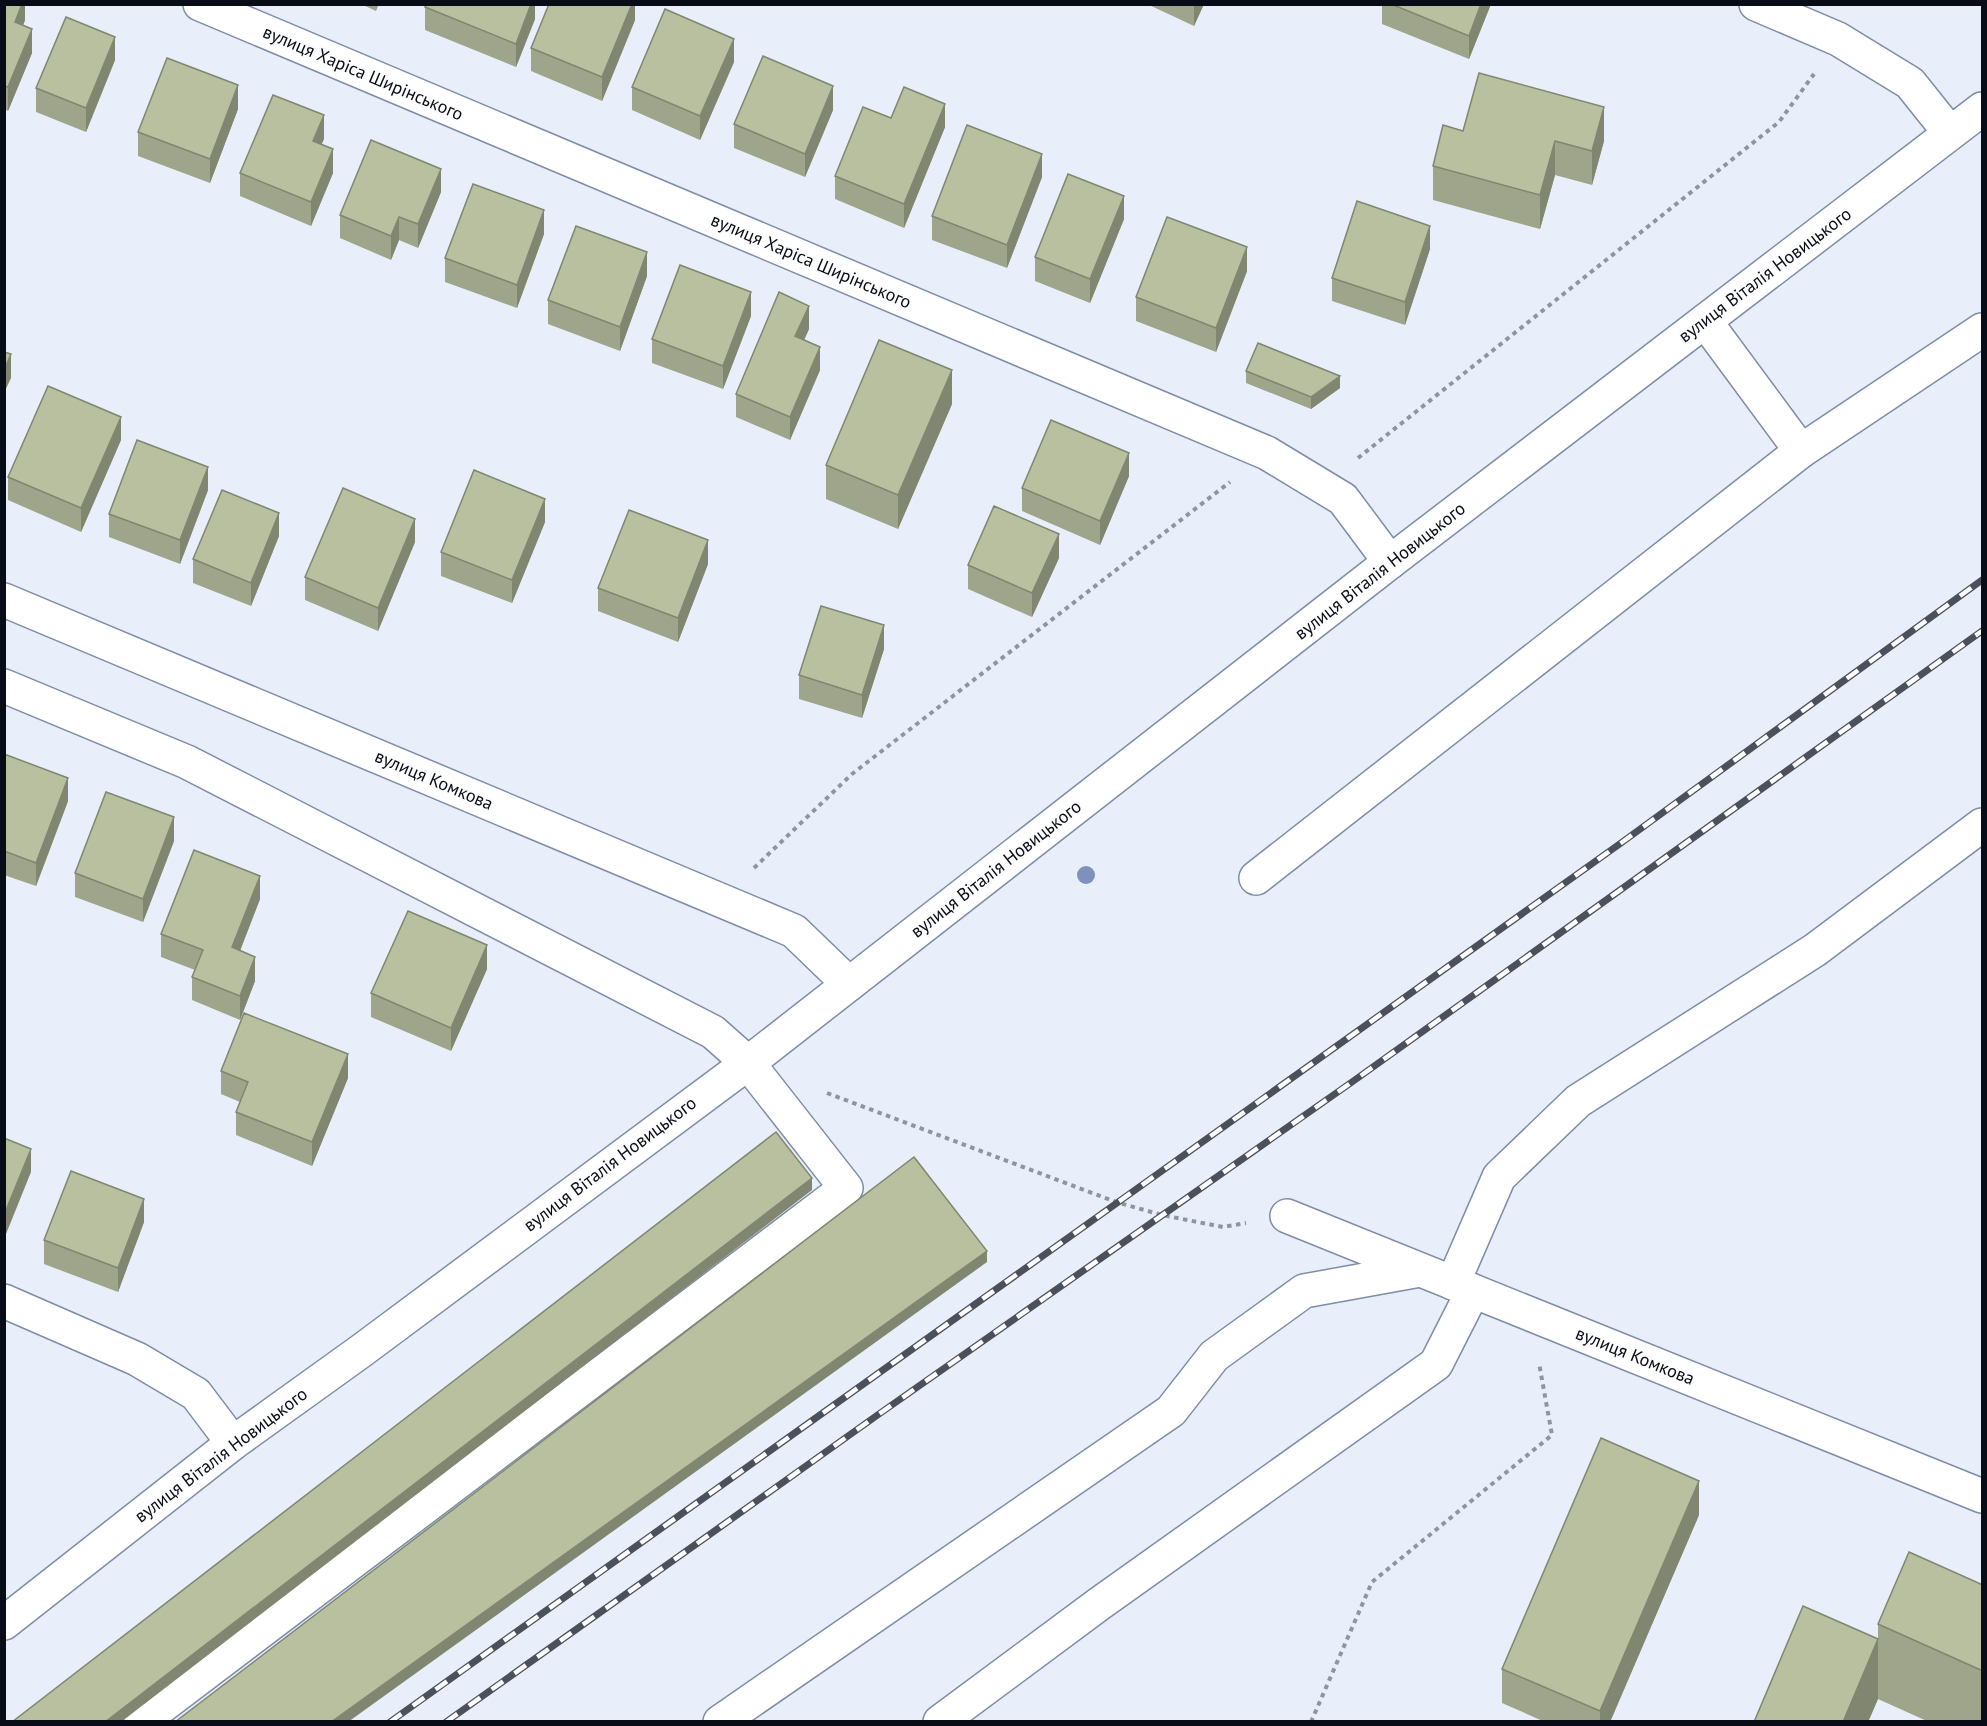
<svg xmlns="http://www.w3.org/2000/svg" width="1987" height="1726" font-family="'PT Sans',sans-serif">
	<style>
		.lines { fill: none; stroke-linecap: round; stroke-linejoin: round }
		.minor-casing { stroke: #7e8ca7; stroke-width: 36 }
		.path { stroke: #8f95a0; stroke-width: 4; stroke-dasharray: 4.5 4.5; stroke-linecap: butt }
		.minor { stroke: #fff; stroke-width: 33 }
		.rail-casing { stroke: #4b505b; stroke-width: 7 }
		.rail { stroke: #fcfcfc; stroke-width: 4.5; stroke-dasharray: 14; stroke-linecap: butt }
		.tree { fill: #7e91bd }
		.wall { fill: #9ea58a }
		.shaded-wall { fill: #818670 }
		.building { fill: #b8c0a0; stroke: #818670; stroke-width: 1.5 }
		.labels { text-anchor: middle; stroke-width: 4.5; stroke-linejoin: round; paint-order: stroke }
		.street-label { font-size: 18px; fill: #080c16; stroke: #fcfcfc }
	</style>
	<rect width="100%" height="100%" fill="#e8effb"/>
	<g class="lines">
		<defs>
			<g id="minor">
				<polyline points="200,4 1267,453 1343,499 1390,562"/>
				<polyline points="1756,4 1838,39 1910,83 1950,133"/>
				<polyline points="1705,321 1801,451 1982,330"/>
				<polyline points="4,600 794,931 849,984"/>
				<polyline points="4,686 187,762 713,1032 748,1063 846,1188 141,1722"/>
				<polyline points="1256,878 1801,451"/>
				<polyline points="1287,1216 1982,1496"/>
				<polyline points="1453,1283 1499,1177 1578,1101 1815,950 1982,825"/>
				<polyline points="4,1301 137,1359 196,1394 233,1443"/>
				<polyline points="4,1623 233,1443 361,1351 748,1063 1390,562 1982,109"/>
				<polyline points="720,1722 1171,1411 1214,1356 1304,1291 1420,1270"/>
				<polyline points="940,1722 1099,1604 1436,1364 1473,1291"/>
			</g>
		</defs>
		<use href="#minor" class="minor-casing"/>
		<g class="path">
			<polyline points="1358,458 1779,122 1814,74"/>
			<polyline points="754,868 852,774 1230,482"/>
			<polyline points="827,1093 1116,1202 1162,1215 1223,1227 1246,1223"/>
			<polyline points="1311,1722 1372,1582 1552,1435 1539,1363"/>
		</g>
		<use href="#minor" class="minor"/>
		<defs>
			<g id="rail">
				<polyline points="390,1722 1621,843 1982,580"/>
				<polyline points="446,1722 879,1414 1352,1082 1982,631"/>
			</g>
		</defs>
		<use href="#rail" class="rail-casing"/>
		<use href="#rail" class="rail"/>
	</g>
	<circle class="tree" cx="1086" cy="875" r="9"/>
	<g class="wall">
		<polygon points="4,4 25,4 25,20 23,26 32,53 8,111 4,109"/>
		<polygon points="361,4 379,4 376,11"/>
		<polygon points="535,4 535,19 516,67 425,30 425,7"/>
		<polygon points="635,4 635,20 602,101 531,71 531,48"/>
		<polygon points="1147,4 1204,4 1194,26"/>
		<polygon points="1382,4 1491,4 1469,59 1382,24"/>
		<polygon points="115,60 86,132 36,112 36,88"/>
		<polygon points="734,62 700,140 632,110 632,87"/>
		<polygon points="238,109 210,183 138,156 138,132"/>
		<polygon points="833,110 805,177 734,148 734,124"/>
		<polygon points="891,118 945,127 904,228 835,199 835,176"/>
		<polygon points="1463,131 1604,141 1592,185 1555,175 1540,229 1433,200 1433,166"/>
		<polygon points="324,139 321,144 333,173 311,226 240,196 240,173"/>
		<polygon points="1042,177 1007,268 932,240 932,216"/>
		<polygon points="441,192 418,248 399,240 391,260 340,238 340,215"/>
		<polygon points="1124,219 1090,303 1035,281 1035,257"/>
		<polygon points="544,234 517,308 445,282 445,258"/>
		<polygon points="1430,249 1405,325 1332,301 1332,278"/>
		<polygon points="1247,271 1216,352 1136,321 1136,297"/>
		<polygon points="647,276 620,351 548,324 548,300"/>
		<polygon points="751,316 723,389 652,363 652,339"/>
		<polygon points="809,329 804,340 820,370 790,440 736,417 736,394"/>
		<polygon points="1246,371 1340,388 1311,409 1246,383"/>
		<polygon points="952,404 898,529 826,499 826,465"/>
		<polygon points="121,440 81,532 8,500 8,477"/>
		<polygon points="1129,476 1100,545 1022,511 1022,488"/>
		<polygon points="208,490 180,564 109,537 109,514"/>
		<polygon points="545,522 512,603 441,576 441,552"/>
		<polygon points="279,536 251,606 193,583 193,559"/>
		<polygon points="415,542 378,631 305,600 305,577"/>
		<polygon points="1059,558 1032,617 968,589 968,565"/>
		<polygon points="708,564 678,642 598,611 598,588"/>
		<polygon points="884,649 862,718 799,699 799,675"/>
		<polygon points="4,754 68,801 36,886 4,875"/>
		<polygon points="174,841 143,922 75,897 75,873"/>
		<polygon points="260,899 240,951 255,981 240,1020 192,1000 192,977 195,970 161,957 161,934"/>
		<polygon points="487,969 451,1051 371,1017 371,993"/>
		<polygon points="221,1071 348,1078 312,1166 236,1135 236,1112 240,1102 221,1094"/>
		<polygon points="144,1222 118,1292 44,1264 44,1240"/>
		<polygon points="1699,1515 1610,1722 1545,1722 1502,1703 1502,1669"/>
		<polygon points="1983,1585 1983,1722 1929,1722 1878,1699 1868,1722 1754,1722 1878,1639 1878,1624"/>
	</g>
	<g class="shaded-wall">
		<polygon points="22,4 25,4 25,20 15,46 15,22"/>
		<polygon points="531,4 535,4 535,19 516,67 516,44"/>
		<polygon points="632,4 635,4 635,20 602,101 602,77"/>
		<polygon points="1194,4 1204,4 1194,26"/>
		<polygon points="1481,4 1491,4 1469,59 1469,36"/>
		<polygon points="32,29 32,53 8,111 8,87"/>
		<polygon points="115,37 115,60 86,132 86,108"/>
		<polygon points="734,39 734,62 700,140 700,116"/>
		<polygon points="238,85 238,109 210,183 210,159"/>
		<polygon points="833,86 833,110 805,177 805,154"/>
		<polygon points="945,104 945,127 904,228 904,204"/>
		<polygon points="1604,107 1604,141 1592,185 1592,151"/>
		<polygon points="324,115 324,139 313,164 313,141"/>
		<polygon points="1555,141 1555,175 1540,229 1540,195"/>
		<polygon points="333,149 333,173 311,226 311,202"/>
		<polygon points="1042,154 1042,177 1007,268 1007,245"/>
		<polygon points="441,169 441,192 418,248 418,224"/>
		<polygon points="1124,196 1124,219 1090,303 1090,279"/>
		<polygon points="544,210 544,234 517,308 517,285"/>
		<polygon points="399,217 399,240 391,260 391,236"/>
		<polygon points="1430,226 1430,249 1405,325 1405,302"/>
		<polygon points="1247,247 1247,271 1216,352 1216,328"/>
		<polygon points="647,252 647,276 620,351 620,327"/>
		<polygon points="751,292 751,316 723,389 723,366"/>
		<polygon points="809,306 809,329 795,360 795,336"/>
		<polygon points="820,347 820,370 790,440 790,417"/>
		<polygon points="11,354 11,378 4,393 4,370"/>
		<polygon points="952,370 952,404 898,529 898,495"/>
		<polygon points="1340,376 1340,388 1311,409 1311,397"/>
		<polygon points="121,417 121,440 81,532 81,508"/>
		<polygon points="1129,453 1129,476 1100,545 1100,521"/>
		<polygon points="208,467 208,490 180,564 180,540"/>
		<polygon points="545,499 545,522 512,603 512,580"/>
		<polygon points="279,513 279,536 251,606 251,583"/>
		<polygon points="415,519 415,542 378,631 378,608"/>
		<polygon points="1059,534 1059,558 1032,617 1032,593"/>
		<polygon points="708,540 708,564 678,642 678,618"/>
		<polygon points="884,625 884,649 862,718 862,695"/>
		<polygon points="68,778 68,801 36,886 36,863"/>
		<polygon points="174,817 174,841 143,922 143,899"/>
		<polygon points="260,876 260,899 232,971 232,947"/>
		<polygon points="487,945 487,969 451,1051 451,1028"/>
		<polygon points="255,957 255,981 240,1020 240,996"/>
		<polygon points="348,1054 348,1078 312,1166 312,1142"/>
		<polygon points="31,1149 31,1172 4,1239 4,1215"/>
		<polygon points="812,1178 812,1190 121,1722 105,1722"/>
		<polygon points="144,1199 144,1222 118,1292 118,1268"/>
		<polygon points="987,1251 987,1262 348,1722 331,1722"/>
		<polygon points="1699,1481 1699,1515 1610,1722 1600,1722 1600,1711"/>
		<polygon points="1878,1639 1878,1699 1868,1722 1843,1722"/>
	</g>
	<g class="building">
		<polygon points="4,4 22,4 15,22 32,29 8,87 4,86"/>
		<polygon points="426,4 531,4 516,44 425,7"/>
		<polygon points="549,4 632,4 602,77 531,48"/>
		<polygon points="1391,4 1481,4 1469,36"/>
		<polygon points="665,9 734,39 700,116 632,87"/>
		<polygon points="66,17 115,37 86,108 36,88"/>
		<polygon points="763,56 833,86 805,154 734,124"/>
		<polygon points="167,58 238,85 210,159 138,132"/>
		<polygon points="1479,73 1604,107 1592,151 1555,141 1540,195 1433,166 1443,125 1463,131"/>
		<polygon points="904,87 945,104 904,204 835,176 863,107 891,118"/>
		<polygon points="273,95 324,115 313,141 333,149 311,202 240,173"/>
		<polygon points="967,125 1042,154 1007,245 932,216"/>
		<polygon points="371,140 441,169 418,224 399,217 391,236 340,215"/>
		<polygon points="1068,174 1124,196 1090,279 1035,257"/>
		<polygon points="473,184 544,210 517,285 445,258"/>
		<polygon points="1357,201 1430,226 1405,302 1332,278"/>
		<polygon points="1167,217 1247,247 1216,328 1136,297"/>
		<polygon points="576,226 647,252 620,327 548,300"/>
		<polygon points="680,265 751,292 723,366 652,339"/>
		<polygon points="779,292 809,306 795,336 820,347 790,417 736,394"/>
		<polygon points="879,340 952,370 898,495 826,465"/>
		<polygon points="1258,343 1340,376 1311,397 1246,371"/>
		<polygon points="4,352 11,354 4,370"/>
		<polygon points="48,386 121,417 81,508 8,477"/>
		<polygon points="1051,420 1129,453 1100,521 1022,488"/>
		<polygon points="137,440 208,467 180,540 109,514"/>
		<polygon points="474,470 545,499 512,580 441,552"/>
		<polygon points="343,488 415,519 378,608 305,577"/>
		<polygon points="222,490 279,513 251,583 193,559"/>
		<polygon points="994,506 1059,534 1032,593 968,565"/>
		<polygon points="629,510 708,540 678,618 598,588"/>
		<polygon points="821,606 884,625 862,695 799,675"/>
		<polygon points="4,754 68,778 36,863 4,851"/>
		<polygon points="106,792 174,817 143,899 75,873"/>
		<polygon points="194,850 260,876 232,947 255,957 240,996 192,977 203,950 161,934"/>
		<polygon points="408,911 487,945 451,1028 371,993"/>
		<polygon points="244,1013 348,1054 312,1142 236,1112 248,1082 221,1071"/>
		<polygon points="776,1132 812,1178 105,1722 12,1722"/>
		<polygon points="4,1138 31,1149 4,1215"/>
		<polygon points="914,1157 987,1251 331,1722 175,1722"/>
		<polygon points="71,1171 144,1199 118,1268 44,1240"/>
		<polygon points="1601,1438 1699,1481 1600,1711 1502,1669"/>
		<polygon points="1909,1552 1983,1585 1983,1671 1878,1624"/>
		<polygon points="1803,1606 1878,1639 1843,1722 1754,1722"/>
	</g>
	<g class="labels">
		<g class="street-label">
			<text transform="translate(363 73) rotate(23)" y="6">вулиця Харіса Ширінського</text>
			<text transform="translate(811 261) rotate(23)" y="6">вулиця Харіса Ширінського</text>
			<text transform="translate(1765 275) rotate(-37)" y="6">вулиця Віталія Новицького</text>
			<text transform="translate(1380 571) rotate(-38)" y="6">вулиця Віталія Новицького</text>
			<text transform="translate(434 780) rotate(23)" y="6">вулиця Комкова</text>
			<text transform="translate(996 869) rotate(-38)" y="6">вулиця Віталія Новицького</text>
			<text transform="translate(610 1164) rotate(-37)" y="6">вулиця Віталія Новицького</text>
			<text transform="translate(1635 1356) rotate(22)" y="6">вулиця Комкова</text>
			<text transform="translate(221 1455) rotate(-37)" y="6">вулиця Віталія Новицького</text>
		</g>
	</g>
	<rect width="1987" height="1726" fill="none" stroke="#080c16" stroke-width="12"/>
</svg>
